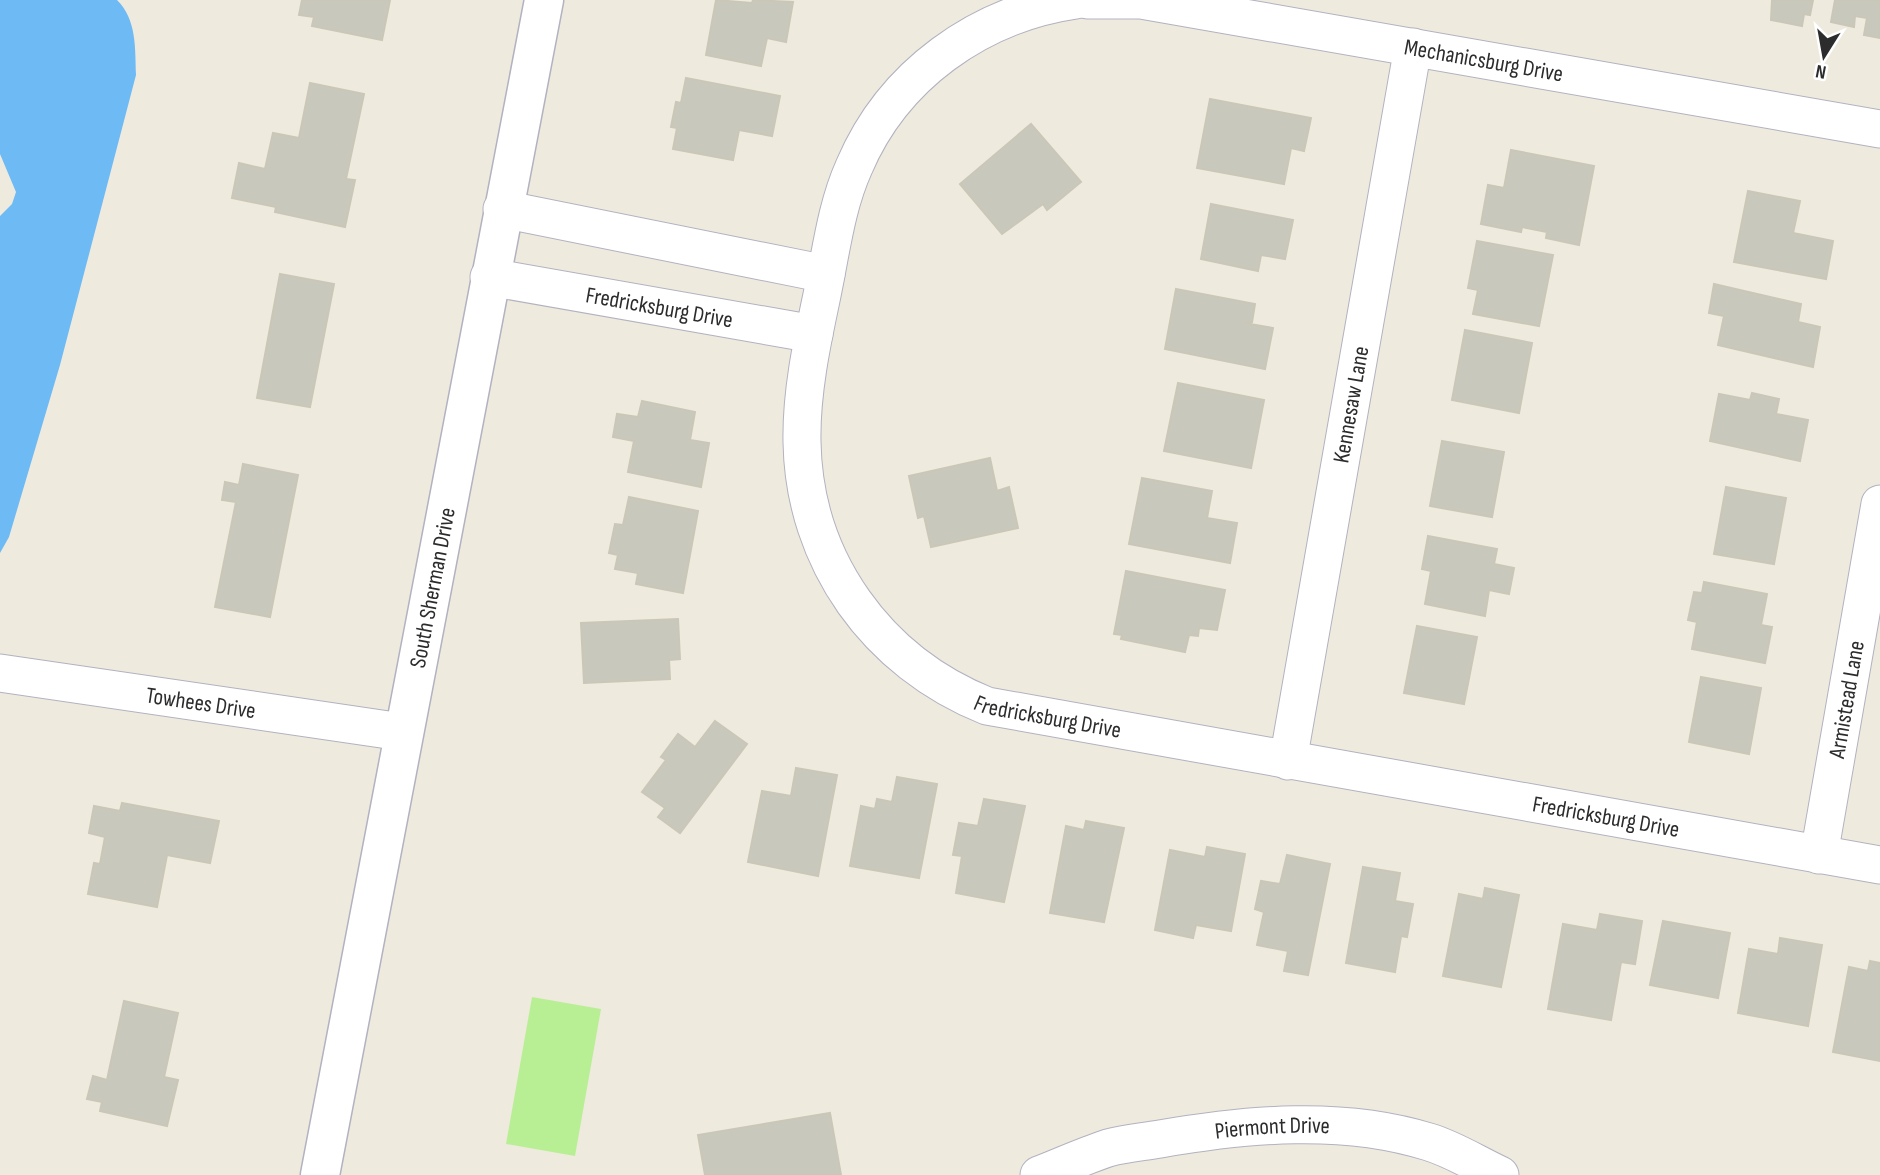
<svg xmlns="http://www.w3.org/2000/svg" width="1880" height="1175" font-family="'Sofia Sans Condensed',sans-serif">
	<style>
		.pitch { fill: #b9ef94 }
		.water { fill: #6dbaf5 }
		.building { fill: #c9c8bd; stroke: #cac7b7; stroke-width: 2 }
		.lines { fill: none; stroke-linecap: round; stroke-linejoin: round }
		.street-casing { stroke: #b2b2c0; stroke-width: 39 }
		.secondary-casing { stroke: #b2b2c0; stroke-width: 41 }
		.street { stroke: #fff; stroke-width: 37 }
		.secondary { stroke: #fff; stroke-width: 38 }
		.labels { text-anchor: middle; stroke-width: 7; stroke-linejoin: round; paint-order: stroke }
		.street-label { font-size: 23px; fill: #2c2c2c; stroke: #fff }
	</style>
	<rect width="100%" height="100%" fill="#eeeade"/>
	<polygon class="pitch" points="532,997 601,1009 575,1156 506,1144"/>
	<path class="water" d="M0 0H117C137 20 135 48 136 75L60 365 9 537 0 553V216L12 204 16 192 0 154Z"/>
	<g class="building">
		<polygon points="302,0 390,0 382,40 312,26 314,17 299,15"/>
		<polygon points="716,0 752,3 753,0 793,2 786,42 767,38 761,66 706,55"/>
		<polygon points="1772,0 1813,0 1810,15 1804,14 1802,26 1771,20"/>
		<polygon points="1835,0 1880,0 1880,38 1864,35 1867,18 1855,16 1854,27 1831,22"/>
		<polygon points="686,78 780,96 772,136 739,130 733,160 673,149 677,128 671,127 676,102 681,103"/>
		<polygon points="310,83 364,94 346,179 355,180 345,227 275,212 276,207 232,198 239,163 265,169 273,133 299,138"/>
		<polygon points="1210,99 1311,118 1304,151 1291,148 1284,184 1197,168"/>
		<polygon points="1031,124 1081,182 1047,210 1043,204 1002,234 960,184"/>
		<polygon points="1511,150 1594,166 1579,245 1546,238 1547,232 1522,227 1521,232 1481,224 1488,185 1504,188"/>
		<polygon points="1748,191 1800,201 1793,233 1833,241 1826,279 1734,262"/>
		<polygon points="1211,204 1293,220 1285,259 1261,255 1258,271 1201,259"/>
		<polygon points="1477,241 1553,255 1539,326 1473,314 1478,290 1468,288"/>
		<polygon points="280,274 334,284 310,407 257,398"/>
		<polygon points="1714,284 1801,304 1798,322 1820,327 1813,367 1718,345 1724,316 1709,313"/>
		<polygon points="1176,289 1255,304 1252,322 1244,323 1273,328 1265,369 1165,349"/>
		<polygon points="1465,330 1532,343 1519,413 1452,400"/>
		<polygon points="1178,383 1264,400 1251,468 1164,451"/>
		<polygon points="1752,393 1779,399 1776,414 1808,420 1800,461 1710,441 1719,394 1750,400"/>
		<polygon points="642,401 695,412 690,440 709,443 701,487 628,472 634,441 613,437 617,414 638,417"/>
		<polygon points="1442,441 1504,452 1492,517 1430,506"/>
		<polygon points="990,458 997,491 1009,487 1018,528 931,547 924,516 918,518 909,476"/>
		<polygon points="243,464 298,475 270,617 215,607 236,502 222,500 225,482 239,485"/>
		<polygon points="1142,478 1212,491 1207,518 1237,523 1230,563 1129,544"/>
		<polygon points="1726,487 1786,498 1774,564 1714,554"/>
		<polygon points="629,497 698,511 683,593 636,584 638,573 615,569 618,555 609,553 615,524 623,525"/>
		<polygon points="1428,536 1497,549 1494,564 1514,568 1509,594 1489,590 1485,616 1425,604 1431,571 1422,569"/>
		<polygon points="1126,571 1225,590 1217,630 1199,628 1198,636 1189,635 1185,652 1121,639 1122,635 1114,634"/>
		<polygon points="1704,582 1767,594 1761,625 1772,627 1765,663 1692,649 1697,622 1688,620 1694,592 1702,593"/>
		<polygon points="678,619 680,659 669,660 670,679 584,683 581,623"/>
		<polygon points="1417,626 1477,637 1464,704 1404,693"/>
		<polygon points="1701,677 1761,688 1749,754 1689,742"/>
		<polygon points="715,721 747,744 680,833 658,817 665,808 642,792 666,760 661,757 678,734 695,747"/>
		<polygon points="796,768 837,775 818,876 748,862 762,791 791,796"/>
		<polygon points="897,777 937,784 919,878 850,866 861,806 875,809 877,799 892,802"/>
		<polygon points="984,799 1025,806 1004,902 956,893 962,856 953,855 959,823 978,826"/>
		<polygon points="122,803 219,821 210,863 167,855 157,907 88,894 94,863 100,864 105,837 89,833 94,806 120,811"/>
		<polygon points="1086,821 1124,828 1104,922 1050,913 1066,826 1084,830"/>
		<polygon points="1207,847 1245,854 1231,931 1196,925 1193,938 1155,930 1170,850 1205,857"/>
		<polygon points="1287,855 1330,864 1308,975 1284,971 1288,951 1257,945 1264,912 1255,909 1261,881 1280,884"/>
		<polygon points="1363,867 1400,873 1395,901 1413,904 1407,937 1401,936 1395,972 1346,963"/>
		<polygon points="1485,888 1519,895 1501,987 1443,976 1459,894 1483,899"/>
		<polygon points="1600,914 1642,921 1635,964 1621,962 1611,1020 1548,1009 1563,924 1597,930"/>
		<polygon points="1663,921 1730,933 1718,998 1650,985"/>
		<polygon points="1780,938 1822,945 1808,1026 1738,1013 1749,949 1778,954"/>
		<polygon points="1870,961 1880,963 1880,1061 1833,1052 1849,967 1868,971"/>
		<polygon points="124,1001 178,1013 164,1077 178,1080 167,1126 100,1111 102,1102 87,1099 93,1076 107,1080"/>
		<polygon points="830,1113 841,1175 705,1175 698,1135"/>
	</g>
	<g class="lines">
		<defs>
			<g id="street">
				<path id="s1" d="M1076 0C979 14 893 75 854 167 836 207 831 252 822 295 812 342 801 393 802 442 804 561 877 662 987 706L1880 865"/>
				<path id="s2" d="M1087 0H1141L1880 129"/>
				<polyline points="502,209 826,274"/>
				<path id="s3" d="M489 277 814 334"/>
				<path id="s4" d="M0 673 402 732"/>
				<path id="s5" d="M1288 761 1413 47"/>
				<path id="s6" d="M1819 855 1880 504"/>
				<path id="s7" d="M1039 1175C1062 1166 1084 1156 1108 1148 1125 1143 1143 1142 1160 1139 1247 1124 1343 1115 1429 1142 1455 1150 1476 1164 1500 1175"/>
			</g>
			<g id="secondary">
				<path id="s8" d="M320 1175 544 0"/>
			</g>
		</defs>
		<use href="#street" class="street-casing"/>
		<use href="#secondary" class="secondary-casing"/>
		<use href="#street" class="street"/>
		<use href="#secondary" class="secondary"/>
	</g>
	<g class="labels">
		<g class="street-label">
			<text dy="8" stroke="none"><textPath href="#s2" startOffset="402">Mechanicsburg Drive</textPath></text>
			<text dy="8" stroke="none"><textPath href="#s3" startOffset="173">Fredricksburg Drive</textPath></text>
			<text dy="8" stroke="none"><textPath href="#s5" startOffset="362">Kennesaw Lane</textPath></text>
			<text dy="8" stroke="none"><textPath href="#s8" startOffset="598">South Sherman Drive</textPath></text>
			<text dy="8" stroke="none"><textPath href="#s6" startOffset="158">Armistead Lane</textPath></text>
			<text dy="8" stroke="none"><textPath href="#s4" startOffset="203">Towhees Drive</textPath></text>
			<text dy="8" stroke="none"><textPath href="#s1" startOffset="975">Fredricksburg Drive</textPath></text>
			<text dy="8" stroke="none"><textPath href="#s1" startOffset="1542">Fredricksburg Drive</textPath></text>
			<text dy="8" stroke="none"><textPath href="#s7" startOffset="240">Piermont Drive</textPath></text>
		</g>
	</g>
	<g transform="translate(1824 56) rotate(191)" stroke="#ffffff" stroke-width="5" paint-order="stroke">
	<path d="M0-5L12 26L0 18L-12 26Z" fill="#2c2c2c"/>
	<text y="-10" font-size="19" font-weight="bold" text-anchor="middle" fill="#2c2c2c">N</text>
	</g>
</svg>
